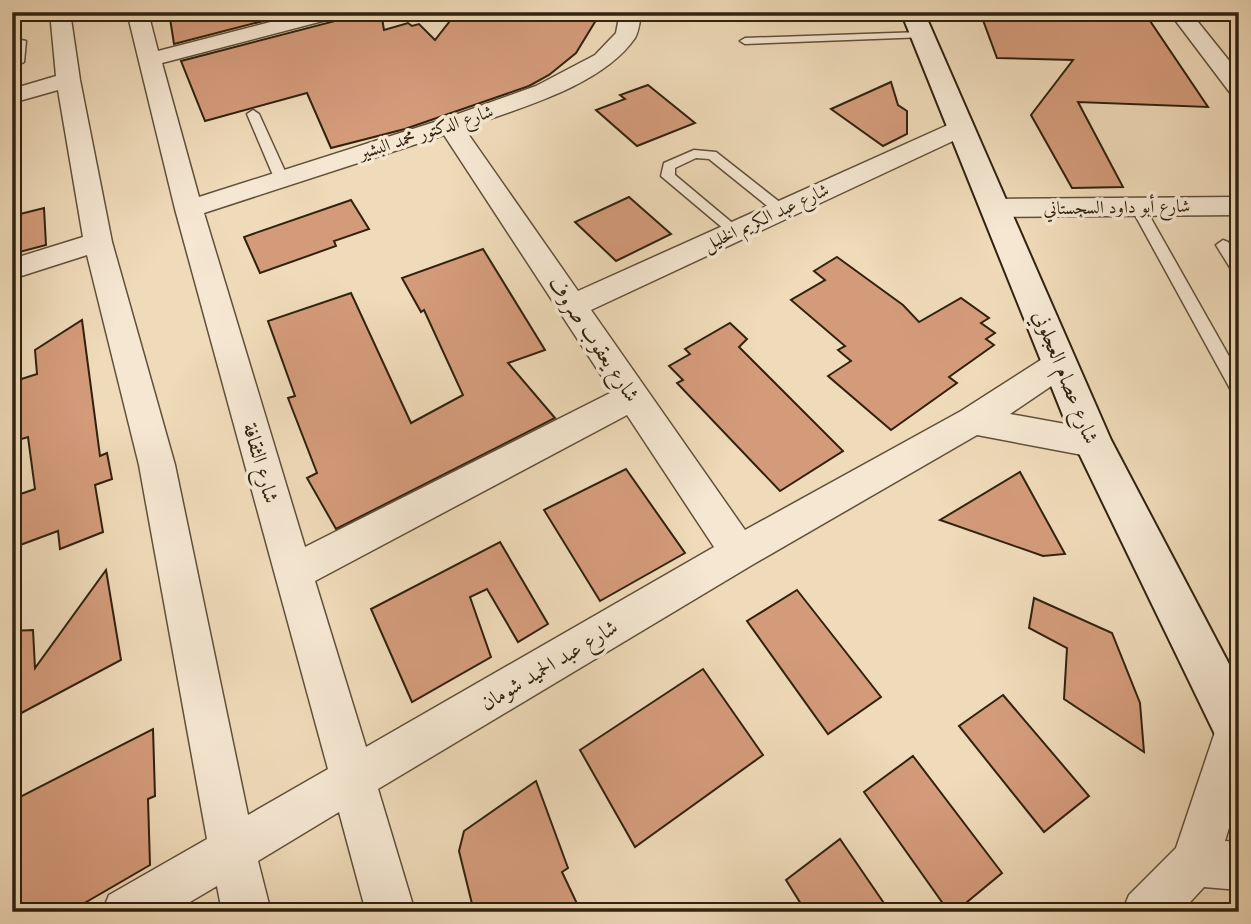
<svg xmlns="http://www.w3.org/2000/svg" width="1251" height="924" font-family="'Libre Caslon Text',Amiri,serif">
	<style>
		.building { fill: #d49b7b; stroke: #30220e; stroke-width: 2 }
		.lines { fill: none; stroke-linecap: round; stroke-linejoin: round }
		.lane-casing { stroke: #605039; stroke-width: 3 }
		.street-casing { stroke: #605039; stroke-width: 3 }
		.secondary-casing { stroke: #30220e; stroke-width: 4 }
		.lane { fill: #f5e7d2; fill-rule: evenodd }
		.street { fill: #f5e7d2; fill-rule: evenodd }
		.secondary { fill: #f5e7d2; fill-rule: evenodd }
		.labels { text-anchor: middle; stroke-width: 7; stroke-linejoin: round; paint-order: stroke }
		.far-street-label { font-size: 18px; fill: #30220e; stroke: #f5e7d2 }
		.street-label { font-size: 21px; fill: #30220e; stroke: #f5e7d2 }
	</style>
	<rect width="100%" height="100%" fill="#efdab9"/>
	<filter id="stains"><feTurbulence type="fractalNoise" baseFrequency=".00286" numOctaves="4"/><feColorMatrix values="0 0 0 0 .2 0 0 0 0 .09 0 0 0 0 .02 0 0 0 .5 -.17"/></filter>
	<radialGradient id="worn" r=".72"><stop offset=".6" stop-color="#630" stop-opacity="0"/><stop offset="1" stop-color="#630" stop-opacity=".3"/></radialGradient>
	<g class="building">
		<polygon points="169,12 298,12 174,44"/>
		<polygon points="347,12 381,12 384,30 408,23 412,26 419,24 435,40 457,12 601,12 576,53 549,75 529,86 405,129 331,148 307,93 205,121 181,61 343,19"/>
		<polygon points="980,12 1144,12 1208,107 1078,102 1123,187 1072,188 1031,115 1073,60 997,58"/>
		<polygon points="891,82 898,105 907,111 907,134 883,146 831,109"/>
		<polygon points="648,85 695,123 637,146 596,110 625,99 620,95"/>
		<polygon points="629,197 671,234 616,261 575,222"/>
		<polygon points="351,200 369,229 334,241 336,246 260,273 244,237"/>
		<polygon points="44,208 46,245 12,254 12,216"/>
		<polygon points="483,249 545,350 508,363 555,418 336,529 307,478 317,473 288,398 295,396 268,321 351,293 411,423 463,395 424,310 421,312 402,278"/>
		<polygon points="837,257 903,305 919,322 961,298 989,318 981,323 995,333 986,339 994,345 949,377 957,383 891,430 828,376 851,361 838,350 845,346 791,300 825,280 814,271"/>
		<polygon points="82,320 100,456 107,453 112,479 95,485 103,532 60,549 58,531 12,548 12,497 35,489 28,437 12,442 12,382 37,374 35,350"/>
		<polygon points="730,323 747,339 739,347 843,451 780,491 677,383 683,380 669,366 690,354 685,349"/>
		<polygon points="626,469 685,553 600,601 544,510"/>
		<polygon points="1020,472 1065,554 1043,556 940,520"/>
		<polygon points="500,542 548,624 518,642 487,589 470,597 491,657 412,702 371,609"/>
		<polygon points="106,570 121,660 12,718 12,631 33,630 35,668"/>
		<polygon points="797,590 881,697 828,734 747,621"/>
		<polygon points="1034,598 1112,633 1140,703 1144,752 1064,699 1067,648 1029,628"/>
		<polygon points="703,669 763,755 635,847 580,750"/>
		<polygon points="1003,695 1089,796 1044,832 959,726"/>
		<polygon points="153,729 155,796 148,799 150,865 69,912 12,912 12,801"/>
		<polygon points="913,756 1002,873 955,912 949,912 864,792"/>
		<polygon points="536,781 568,868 562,872 581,912 474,912 459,851 464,831"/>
		<polygon points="840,839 890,912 806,912 786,880"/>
	</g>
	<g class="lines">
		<defs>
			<g id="lane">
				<polygon points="922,32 927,35 926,37 745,44 740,41 745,38"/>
				<polygon points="12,38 26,41 24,62 12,68 15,44 12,44"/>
				<polygon points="253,110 259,114 289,180 287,183 282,184 275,180 247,114"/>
				<polygon points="694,150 716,152 786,207 786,213 776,213 709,159 696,158 675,168 675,175 742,231 740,234 730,234 661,176 664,163"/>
				<polygon points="1137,202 1144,206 1239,374 1239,395 1233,394 1130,206"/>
				<polygon points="1223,240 1228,242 1239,258 1239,275 1234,274 1216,245"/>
			</g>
			<g id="street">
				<path d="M50 12H70L80 80 112 242 175 465 248 815 328 769 175 209 127 12H148L158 51 309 12H345L342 16 162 63 199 197 441 120 536 86 595 55 616 33 620 12H641C640 21 639 31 635 38 601 87 518 108 464 128L578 291 950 124 959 122 968 124 971 129 968 134 591 310 745 530 961 411 1050 354 1061 351 1072 354 1077 363 1072 372 1010 414 1093 429 1105 433 1110 443 1105 453 1093 457 977 435 752 565 378 789 415 912H366L339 812 258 861 271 912H222L217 886 173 912H102L109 895 207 839 139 465 87 255 12 279V259L83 237 58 90 12 103V89L56 76ZM444 135 612 392 305 547 204 213ZM627 415 714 547 366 747 315 581Z"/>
				<polygon points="1169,12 1190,12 1239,73 1239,96 1231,94"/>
				<polygon points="1239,197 1239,215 996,217 986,214 982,208 986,202 996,199"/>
				<polygon points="1236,707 1239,708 1239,794 1225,841 1239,842 1239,890 1204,887 1181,912 1122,912 1129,895 1176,848 1221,714"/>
			</g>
			<polygon id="secondary" points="901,12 924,12 1111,440 1239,683 1239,756 1222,749 1074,443"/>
		</defs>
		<use href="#lane" class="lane-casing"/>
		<use href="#street" class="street-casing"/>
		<use href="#secondary" class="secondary-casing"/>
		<use href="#lane" class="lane"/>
		<use href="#street" class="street"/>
		<use href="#secondary" class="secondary"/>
	</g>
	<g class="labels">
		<g class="far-street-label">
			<text transform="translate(426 132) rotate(-18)" y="6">شارع الدكتور محمد البشير</text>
			<text transform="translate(1117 207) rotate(-1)" y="6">شارع أبو داود السجستاني</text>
			<text transform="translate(766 217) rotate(-25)" y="6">شارع عبد الكريم الخليل</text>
		</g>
		<g class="street-label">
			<text transform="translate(594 339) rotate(56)" y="7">شارع يعقوب صروف</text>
			<text transform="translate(1066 377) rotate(68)" y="7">شارع عصام العجلوني</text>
			<text transform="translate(261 463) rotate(74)" y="7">شارع الثقافة</text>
			<text transform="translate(549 665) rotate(-31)" y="7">شارع عبد الحميد شومان</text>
		</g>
	</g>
	<rect width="1251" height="924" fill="none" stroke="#efdab9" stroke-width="42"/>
	<rect x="14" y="14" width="1223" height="896" fill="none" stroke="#30220e" stroke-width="3.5"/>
	<rect x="21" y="21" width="1209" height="882" fill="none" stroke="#30220e" stroke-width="2"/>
	<rect width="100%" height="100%" filter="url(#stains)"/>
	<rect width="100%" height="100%" fill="url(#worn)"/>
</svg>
